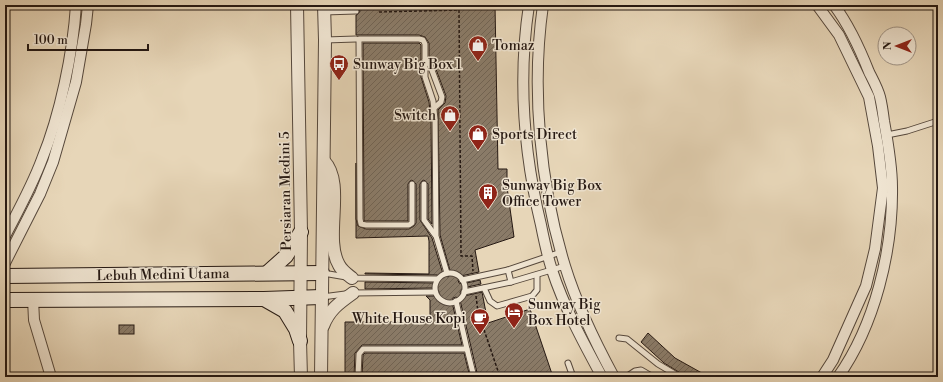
<svg xmlns="http://www.w3.org/2000/svg" width="943" height="382" font-family="'Libre Bodoni',serif">
	<style>
		.building { fill: url(#building-hatch); stroke: #251812 }
		.lines { fill: none; stroke-linecap: round; stroke-linejoin: round }
		.service-casing { stroke: #56483c; stroke-width: 7 }
		.minor-casing { stroke: #56483c; stroke-width: 12 }
		.tertiary-casing { stroke: #56483c; stroke-width: 14 }
		.secondary-casing { stroke: #251812; stroke-width: 16 }
		.path { stroke: #251812; stroke-width: 1.5; stroke-dasharray: 3 2; stroke-linecap: butt }
		.service { stroke: #efe4d1; stroke-width: 5 }
		.minor { stroke: #efe4d1; stroke-width: 10 }
		.tertiary { stroke: #efe4d1; stroke-width: 12 }
		.secondary { stroke: #efe4d1; stroke-width: 14 }
		.labels { text-anchor: middle; stroke-width: 3; stroke-linejoin: round; paint-order: stroke }
		.poi-label { font-size: 14px; fill: #251812; stroke: #efe4d1; text-anchor: start }
		.street-label { font-size: 14px; fill: #251812; stroke: #efe4d1 }
	</style>
	<defs>
		<pattern id="building-hatch" width="6" height="6" patternUnits="userSpaceOnUse"><rect width="6" height="6" fill="#8a7b68"/><path d="M-1 1l2-2M0 6l6-6M5 7l2-2" fill="none" stroke="#716454"/></pattern>
	</defs>
	<rect width="100%" height="100%" fill="#e7d6b8"/>
	<filter id="stains"><feTurbulence type="fractalNoise" baseFrequency=".005" numOctaves="4"/><feColorMatrix values="0 0 0 0 .2 0 0 0 0 .09 0 0 0 0 .02 0 0 0 .5 -.17"/></filter>
	<radialGradient id="worn" r=".72"><stop offset=".6" stop-color="#630" stop-opacity="0"/><stop offset="1" stop-color="#630" stop-opacity=".3"/></radialGradient>
	<g class="building">
		<polygon points="356,5 495,5 498,169 507,169 507,187 514,237 475,250 479,272 461,276 458,280 459,283 462,284 480,280 481,284 463,288 460,292 461,295 464,296 482,292 488,323 530,309 553,377 478,377 460,300 456,297 453,298 452,302 462,345 362,345 355,353 354,377 345,377 345,322 430,322 430,300 426,296 437,296 439,292 438,290 435,288 365,289 365,282 437,283 441,279 440,277 437,275 365,274 365,273 429,274 429,241 428,236 356,238 356,163 356,219 358,226 366,229 409,229 414,226 416,223 416,184 412,180 410,181 408,184 408,221 364,221 363,43 419,43 421,45 421,77 429,102 431,119 432,224 428,219 428,184 424,180 422,181 420,184 420,220 432,238 443,274 448,277 451,274 440,235 438,110 445,103 446,96 434,64 429,58 429,43 425,37 419,35 356,35 356,15 358,14 360,11 359,9 356,7"/>
		<rect x="119" y="325" width="15" height="9"/>
		<polygon points="648,333 675,358 709,377 685,377 682,374 664,363 641,342"/>
		<polygon points="365,353 464,353 470,377 362,377 363,355"/>
	</g>
	<g class="lines">
		<defs>
			<g id="service">
				<polyline points="839,11 846,5"/>
				<polyline points="324,12 356,11"/>
				<polyline points="325,40 356,39"/>
				<polyline points="425,60 430,65 442,97 441,102 434,108"/>
				<polyline points="887,135 907,131 938,121"/>
				<polyline points="412,184 412,223 409,225 366,225 361,224 360,219 359,39 419,39 423,40 425,44 425,77 433,101 435,119 436,236 447,273"/>
				<polyline points="424,184 424,220 435,235"/>
				<polyline points="508,270 511,282"/>
				<circle cx="450" cy="288" r="15"/>
				<polyline points="323,273 352,278 437,279"/>
				<polyline points="462,280 508,270 561,252"/>
				<polyline points="484,288 490,301 497,306 532,296 537,290 537,275"/>
				<polyline points="464,292 511,282 565,266"/>
				<polyline points="322,297 353,293 435,292"/>
				<polyline points="619,338 627,339 658,364 680,377"/>
				<polyline points="467,349 474,377"/>
				<polyline points="568,363 573,377"/>
				<polyline points="358,377 359,354 363,349 467,349 456,301"/>
				<polyline points="626,377 635,371 641,370 653,377"/>
			</g>
			<g id="minor">
				<path d="M529 5C518 77 524 154 541 225 544 240 547 255 552 270 564 307 583 342 602 377"/>
				<path d="M543 5C531 89 540 185 565 266 577 305 595 342 614 377"/>
				<polyline points="817,5 839,35 869,97 878,146 883,188 875,249 866,286 833,360 822,377"/>
				<path d="M834 5C849 25 860 49 869 72 873 80 878 89 880 97 882 105 883 113 884 121 888 143 892 165 892 187 893 250 875 325 838 377"/>
				<path d="M5 236C18 211 32 186 42 159 60 115 73 53 76 5"/>
				<polyline points="5,263 40,194 53,162 76,82 86,24 88,5"/>
				<polyline points="33,299 34,320 51,377"/>
			</g>
			<g id="tertiary">
				<polyline points="297,5 301,232 300,341 301,377"/>
				<path d="M324 161C346 184 323 238 339 265 342 271 347 274 352 278"/>
				<path d="M323 326C329 310 339 303 353 293"/>
				<polyline points="321,377 325,40 324,5"/>
			</g>
			<g id="secondary">
				<polyline points="267,273 286,256 301,232"/>
				<polyline points="5,276 322,273"/>
				<polyline points="264,299 285,311 296,329 300,341"/>
				<polyline points="5,300 264,299 321,297"/>
			</g>
		</defs>
		<use href="#service" class="service-casing"/>
		<use href="#minor" class="minor-casing"/>
		<use href="#tertiary" class="tertiary-casing"/>
		<use href="#secondary" class="secondary-casing"/>
		<g class="path">
			<polyline points="447,5 447,10"/>
			<polyline points="379,12 459,10 461,256 472,256 473,271"/>
			<polyline points="476,296 478,312 500,377"/>
		</g>
		<use href="#service" class="service"/>
		<use href="#minor" class="minor"/>
		<use href="#tertiary" class="tertiary"/>
		<use href="#secondary" class="secondary"/>
	</g>
	<defs>
		<symbol id="shop-pin" viewBox="-11 -11 22 30"><path d="M0 17L-7.5 6A9.5 9.5 0 1 1 7.5 6Z" fill="#8f2418" stroke="#efe4d1"/><path d="M-5-2.5h2.3a2.7 3.5 0 0 1 5.4 0H5L5.5 6h-11ZM-1.5-2.5h3a1.5 2.3 0 0 0-3 0Z" fill="#fff"/></symbol>
		<symbol id="bus-pin" viewBox="-11 -11 22 30"><path d="M0 17L-7.5 6A9.5 9.5 0 1 1 7.5 6Z" fill="#8f2418" stroke="#efe4d1"/><path d="M-5-6H5V4H4V6H2V4H-2V6H-4V4H-5ZM-3.5-4V0h7V-4ZM-3.5 1.2v1.5H-2V1.2ZM2 1.2v1.5H3.5V1.2Z" fill="#fff"/></symbol>
		<symbol id="building-pin" viewBox="-11 -11 22 30"><path d="M0 17L-7.5 6A9.5 9.5 0 1 1 7.5 6Z" fill="#8f2418" stroke="#efe4d1"/><path d="M-4-6H4V6H1V3H-1V6H-4ZM-2.5-4.3h1.7v1.8h-1.7ZM.8-4.3h1.7v1.8H.8ZM-2.5-1h1.7V.8h-1.7ZM.8-1h1.7V.8H.8Z" fill="#fff"/></symbol>
		<symbol id="hotel-pin" viewBox="-11 -11 22 30"><path d="M0 17L-7.5 6A9.5 9.5 0 1 1 7.5 6Z" fill="#8f2418" stroke="#efe4d1"/><path d="M-6-4.5h1.5V1H6V5H4.5V3h-9V5H-6ZM-4 0a1.8 1.8 0 1 1 3.6 0ZM.5 0V-2.5h3Q6-2.5 6 0Z" fill="#fff"/></symbol>
		<symbol id="cafe-pin" viewBox="-11 -11 22 30"><path d="M0 17L-7.5 6A9.5 9.5 0 1 1 7.5 6Z" fill="#8f2418" stroke="#efe4d1"/><path d="M-5.5-4.5H6V0H3Q3 3.5 0 3.5H-2.5Q-5.5 3.5-5.5 0ZM3-3.2v2h1.7v-2ZM-6 4.5H4V6H-6Z" fill="#fff"/></symbol>
	</defs>
	<g fill-rule="evenodd">
		<use href="#shop-pin" x="467" y="34" width="22" height="30"/>
		<use href="#bus-pin" x="328" y="53" width="22" height="30"/>
		<use href="#shop-pin" x="439" y="104" width="22" height="30"/>
		<use href="#shop-pin" x="467" y="123" width="22" height="30"/>
		<use href="#building-pin" x="477" y="182" width="22" height="30"/>
		<use href="#hotel-pin" x="503" y="301" width="22" height="30"/>
		<use href="#cafe-pin" x="469" y="307" width="22" height="30"/>
	</g>
	<g class="labels">
		<g class="poi-label">
			<text x="492" y="50">Tomaz</text>
			<text x="353" y="69">Sunway Big Box 1</text>
			<text x="436" y="120" text-anchor="end">Switch</text>
			<text x="492" y="139">Sports Direct</text>
			<text x="502" y="190">Sunway Big Box<tspan x="502" dy="16">Office Tower</tspan></text>
			<text x="528" y="309">Sunway Big<tspan x="528" dy="16">Box Hotel</tspan></text>
			<text x="466" y="323" text-anchor="end">White House Kopi</text>
		</g>
		<g class="street-label">
			<text transform="translate(285 191) rotate(-91)" y="5">Persiaran Medini 5</text>
			<text transform="translate(163 274) rotate(-1)" y="5">Lebuh Medini Utama</text>
		</g>
	</g>
	<rect width="943" height="382" fill="none" stroke="#e7d6b8" stroke-width="20"/>
	<rect x="6" y="6" width="931" height="370" fill="none" stroke="#251812" stroke-width="2"/>
	<rect x="10" y="10" width="923" height="362" fill="none" stroke="#251812"/>
	<g transform="translate(897 46) rotate(270)"><circle r="19" fill="#efe4d1" stroke="#9e9285"/>
	<path d="M0-3L7 15L0 10L-7 15Z" fill="#8f2418"/>
	<text y="-6" font-size="11" font-weight="bold" text-anchor="middle" fill="#251812">N</text>
	</g>
	<path d="M28 44v6h120v-6" fill="none" stroke="#251812" stroke-width="2"/>
	<text x="34" y="44" font-size="12" fill="#251812" stroke="#efe4d1" stroke-width="3" paint-order="stroke">100 m</text>
	<rect width="100%" height="100%" filter="url(#stains)"/>
	<rect width="100%" height="100%" fill="url(#worn)"/>
</svg>
